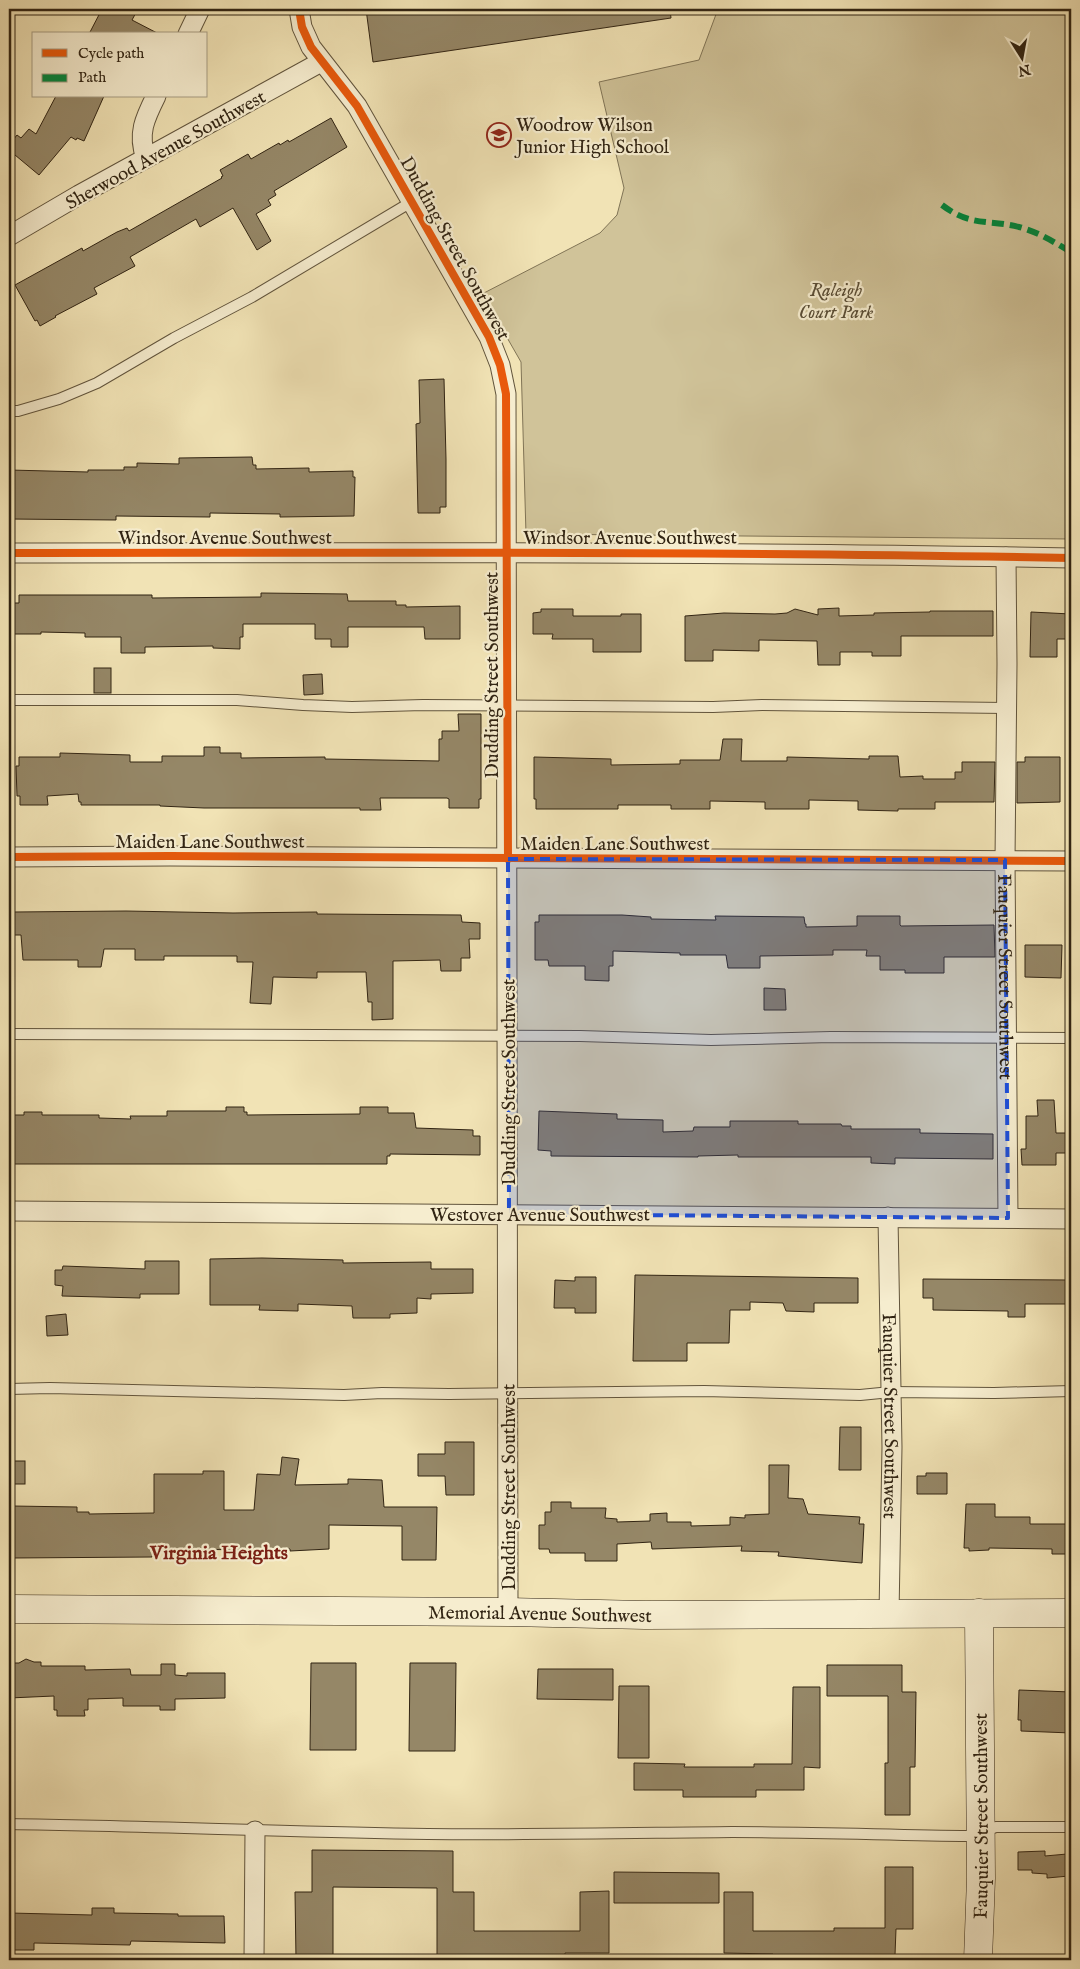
<svg xmlns="http://www.w3.org/2000/svg" width="1080" height="1969" font-family="'IM FELL English',serif">
	<style>
		.green { fill: #d0c399; stroke: #807456 }
		.building { fill: #958767; stroke: #312413 }
		.lines { fill: none; stroke-linecap: round; stroke-linejoin: round }
		.lane-casing { stroke: #61543c; stroke-width: 12 }
		.street-casing { stroke: #61543c; stroke-width: 21 }
		.secondary-casing { stroke: #312413; stroke-width: 29 }
		.lane { stroke: #f6edcf; stroke-width: 10 }
		.street { stroke: #f6edcf; stroke-width: 19 }
		.secondary { stroke: #f6edcf; stroke-width: 28 }
		.quiet { stroke: #00873e; stroke-width: 6; stroke-dasharray: 12 6; stroke-linecap: butt }
		.cycleway-casing { stroke: #f6edcf; stroke-width: 11 }
		.cycleway { stroke: #e8590c; stroke-width: 8 }
		.marked { fill: #1d4ed8; fill-opacity: 0.2; stroke: #1d4ed8; stroke-width: 4; stroke-dasharray: 10 6; stroke-linejoin: round }
		.labels { text-anchor: middle; stroke-width: 4.5; stroke-linejoin: round; paint-order: stroke }
		.poi-label { font-size: 19px; fill: #312413; stroke: #f6edcf; text-anchor: start }
		.street-label { font-size: 19px; fill: #312413; stroke: #f6edcf }
		.park-label { font-size: 19px; font-style: italic; fill: #594c34; stroke: #f6edcf }
		.neighbourhood-label { font-size: 20px; font-weight: bold; fill: #7a1f14; stroke: #f6edcf }
	</style>
	<rect width="100%" height="100%" fill="#f1e3b5"/>
	<filter id="stains"><feTurbulence type="fractalNoise" baseFrequency=".004" numOctaves="4"/><feColorMatrix values="0 0 0 0 .2 0 0 0 0 .09 0 0 0 0 .02 0 0 0 .5 -.17"/></filter>
	<radialGradient id="worn" r=".72"><stop offset=".6" stop-color="#630" stop-opacity="0"/><stop offset="1" stop-color="#630" stop-opacity=".3"/></radialGradient>
	<polygon class="green" points="718,9 1071,9 1071,539 526,534 521,362 482,294 600,233 617,215 624,188 599,82 699,60"/>
	<g class="building">
		<polygon points="102,9 138,9 132,20 159,34 89,34"/>
		<polygon points="366,9 670,9 671,18 373,62"/>
		<polygon points="56,96 104,96 84,141 77,138 76,140 71,137 39,175 9,150 9,145 17,135 21,138 29,129 36,134"/>
		<polygon points="331,118 347,147 274,191 276,195 268,200 271,205 256,214 271,241 257,250 233,208 200,227 196,219 130,257 135,266 94,288 97,294 95,295 55,316 56,317 40,326 37,320 35,321 15,285 82,248 83,251 117,232 127,228 129,231 222,178 221,177 223,176 220,170 248,154 251,159 279,143 280,145 288,140 289,142"/>
		<polygon points="444,379 446,459 446,507 440,507 440,513 418,513 416,424 420,423 419,380"/>
		<polygon points="252,457 253,465 256,465 256,469 309,468 309,472 353,471 353,477 355,477 354,516 280,517 280,514 210,513 210,517 116,516 116,520 9,519 9,470 88,472 88,470 124,470 124,467 137,467 137,463 179,464 179,458"/>
		<polygon points="261,593 347,594 348,601 396,601 396,605 406,605 406,607 460,606 460,639 425,639 424,627 348,627 348,647 331,647 331,639 315,639 315,624 243,624 243,637 240,637 240,649 213,648 213,646 145,647 145,653 121,653 121,637 85,637 85,633 41,632 41,634 9,634 9,603 19,603 19,595 152,595 152,598 261,597"/>
		<polygon points="839,608 839,616 874,615 874,613 930,612 930,611 993,611 993,636 901,636 901,656 872,656 872,652 840,652 840,665 818,665 817,641 759,640 759,651 713,650 713,661 685,661 685,616 724,613 775,614 787,613 795,609 818,615 818,609"/>
		<polygon points="541,609 573,609 573,616 621,616 621,614 641,614 641,652 593,652 593,639 552,639 553,634 533,634 533,613 541,612"/>
		<polygon points="1031,612 1071,614 1071,639 1057,639 1057,657 1030,657"/>
		<rect x="94" y="668" width="17" height="25"/>
		<polygon points="322,674 323,694 304,695 303,675"/>
		<polygon points="458,714 481,714 481,799 479,799 479,808 449,808 449,799 447,798 380,798 381,810 360,810 360,808 204,808 160,806 160,805 81,805 81,802 79,802 78,794 47,796 48,805 20,805 20,796 17,796 16,766 19,766 19,757 60,757 60,753 130,755 130,762 162,762 162,756 204,756 204,747 220,747 220,753 241,753 241,758 325,757 325,759 439,761 439,739 442,739 442,731 459,731"/>
		<polygon points="723,739 742,739 741,761 787,761 787,757 869,759 869,756 898,756 900,777 923,776 923,779 955,779 955,772 962,772 962,762 995,762 994,802 935,802 935,809 898,809 898,811 858,810 858,801 809,800 809,809 765,809 765,802 710,801 710,809 671,809 671,805 618,805 618,809 536,809 536,799 534,799 534,757 611,759 611,765 680,764 680,760 720,760"/>
		<polygon points="1025,757 1060,757 1060,802 1017,803 1017,762 1025,762"/>
		<polygon points="126,911 233,913 317,912 317,914 461,915 462,922 480,923 480,939 469,939 470,958 461,958 461,971 441,971 440,960 393,961 393,1019 372,1020 372,1002 368,1002 366,972 317,972 317,978 273,977 271,1004 250,1003 253,962 237,962 237,956 164,956 164,960 135,960 135,949 104,949 101,967 78,967 78,960 23,960 21,935 13,935 14,912"/>
		<polygon points="539,915 622,915 651,917 651,919 716,920 715,916 804,917 805,924 806,924 806,927 857,926 857,916 900,916 900,925 901,926 994,925 995,957 944,957 944,973 905,973 905,970 880,970 880,956 866,956 867,950 833,950 833,955 760,956 760,968 728,968 726,955 680,955 680,953 613,951 613,966 609,966 609,981 585,980 585,966 549,966 548,960 535,960 535,922 539,922"/>
		<polygon points="1025,945 1062,945 1061,978 1025,977"/>
		<polygon points="764,988 785,989 786,1010 764,1010"/>
		<polygon points="1037,1100 1054,1100 1056,1133 1071,1133 1071,1153 1056,1153 1056,1165 1022,1165 1021,1149 1026,1149 1026,1116 1038,1116"/>
		<polygon points="226,1107 244,1107 244,1112 247,1112 247,1115 360,1114 360,1107 388,1107 388,1113 414,1113 416,1128 473,1130 473,1136 480,1136 480,1155 390,1154 390,1156 387,1156 387,1164 9,1164 10,1115 24,1115 24,1112 42,1112 42,1115 99,1115 99,1118 131,1119 130,1116 167,1116 167,1111 226,1111"/>
		<polygon points="539,1111 617,1114 617,1119 663,1120 663,1132 693,1131 694,1127 730,1127 730,1121 798,1121 798,1124 841,1124 842,1126 851,1126 851,1129 920,1129 920,1133 993,1134 993,1159 895,1158 895,1164 871,1163 871,1157 738,1157 738,1155 698,1156 698,1157 551,1156 551,1151 538,1150"/>
		<polygon points="262,1258 343,1260 343,1263 431,1262 431,1269 473,1269 473,1293 431,1294 431,1299 417,1298 417,1313 390,1314 390,1318 353,1318 352,1306 298,1304 298,1311 259,1310 260,1305 210,1305 210,1259"/>
		<polygon points="145,1261 179,1261 179,1294 140,1294 140,1298 62,1296 63,1286 55,1285 55,1270 62,1270 63,1266 145,1269"/>
		<polygon points="635,1275 858,1278 858,1303 814,1303 814,1312 786,1311 783,1303 750,1302 750,1310 730,1310 729,1343 687,1343 687,1361 633,1361"/>
		<polygon points="575,1277 596,1277 596,1313 575,1313 575,1308 554,1308 555,1280 575,1281"/>
		<polygon points="923,1279 1069,1280 1069,1304 1025,1304 1025,1317 1008,1317 1008,1311 933,1310 933,1298 923,1298"/>
		<polygon points="66,1314 68,1335 47,1336 46,1316"/>
		<polygon points="840,1427 861,1427 861,1470 839,1470"/>
		<polygon points="445,1442 474,1442 474,1495 446,1495 445,1476 418,1476 418,1454 445,1454"/>
		<polygon points="282,1457 299,1459 295,1485 348,1484 348,1479 382,1480 384,1507 437,1507 436,1560 402,1560 402,1526 329,1525 329,1549 290,1551 290,1549 255,1550 255,1557 240,1557 240,1550 191,1549 153,1550 152,1557 12,1558 12,1551 9,1551 9,1517 12,1517 12,1506 77,1507 77,1512 89,1512 89,1514 154,1513 154,1474 203,1474 203,1471 224,1471 224,1510 254,1510 257,1474 280,1475"/>
		<rect x="9" y="1461" width="16" height="23"/>
		<polygon points="769,1465 789,1465 788,1498 803,1499 808,1514 860,1517 859,1524 864,1524 862,1563 778,1556 779,1552 741,1551 742,1546 652,1549 651,1542 617,1544 617,1561 585,1561 585,1553 550,1553 549,1549 539,1549 539,1525 545,1525 545,1512 551,1512 551,1502 571,1502 571,1508 606,1508 605,1518 617,1519 617,1522 650,1521 650,1514 667,1513 667,1522 691,1522 691,1526 730,1525 730,1517 745,1518 745,1515 769,1514"/>
		<polygon points="926,1473 947,1473 947,1494 917,1494 917,1476 926,1476"/>
		<polygon points="966,1504 995,1504 995,1517 1030,1517 1030,1524 1071,1524 1071,1554 1052,1554 1052,1549 989,1548 989,1550 969,1551 969,1548 964,1548"/>
		<polygon points="26,1659 34,1662 41,1662 41,1666 85,1666 85,1670 130,1669 131,1675 161,1675 161,1664 175,1664 175,1675 187,1676 187,1673 225,1673 225,1698 175,1699 175,1710 160,1710 160,1706 123,1706 123,1698 88,1699 88,1710 84,1710 85,1716 57,1716 57,1710 54,1710 54,1696 9,1698 9,1663 19,1663"/>
		<polygon points="311,1663 356,1663 356,1750 310,1750"/>
		<polygon points="410,1663 456,1663 455,1751 409,1751"/>
		<polygon points="827,1665 902,1665 902,1692 916,1692 915,1767 910,1767 910,1815 885,1815 885,1763 888,1763 888,1696 827,1696"/>
		<polygon points="538,1669 613,1669 613,1700 537,1699"/>
		<polygon points="619,1686 649,1686 649,1758 618,1758"/>
		<polygon points="793,1687 820,1687 820,1768 804,1767 804,1790 756,1790 756,1797 683,1797 683,1790 634,1790 634,1763 685,1764 684,1767 754,1767 754,1764 792,1764"/>
		<polygon points="1019,1690 1071,1692 1071,1733 1021,1731 1021,1720 1018,1720"/>
		<polygon points="312,1850 453,1851 453,1892 474,1892 474,1931 580,1931 580,1892 609,1891 609,1953 565,1953 565,1957 437,1959 437,1888 333,1887 333,1958 296,1959 295,1892 312,1892"/>
		<polygon points="1045,1851 1045,1856 1067,1854 1069,1876 1047,1878 1047,1874 1032,1873 1032,1870 1018,1870 1018,1852"/>
		<polygon points="885,1867 913,1867 913,1929 896,1929 895,1955 836,1955 836,1959 773,1959 773,1954 724,1953 724,1892 753,1892 753,1931 834,1931 834,1928 885,1928"/>
		<polygon points="614,1872 719,1873 719,1903 614,1903"/>
		<polygon points="92,1908 114,1908 114,1913 178,1914 178,1916 224,1916 225,1943 131,1941 130,1945 34,1943 34,1950 10,1950 10,1913 92,1915"/>
	</g>
	<g class="lines">
		<defs>
			<g id="lane">
				<polyline points="9,411 18,411 59,399 97,383 174,338 252,297 413,201"/>
				<polyline points="9,700 237,700 303,705 352,707 423,705 713,707 762,705 1006,708"/>
				<polyline points="9,1034 580,1036 711,1040 831,1037 1071,1038"/>
				<polyline points="9,1389 50,1388 344,1395 382,1393 449,1394 704,1391 860,1395 891,1392 994,1393 1071,1391"/>
				<path d="M9 1824C149 1826 288 1832 428 1834 530 1835 631 1833 732 1832 811 1832 890 1835 969 1836L996 1827H1071"/>
			</g>
			<g id="street">
				<polyline points="299,9 302,27 311,47 357,106 489,337 500,365 506,394 508,1612"/>
				<polyline points="188,34 200,9"/>
				<path d="M146 158C137 134 145 118 156 96"/>
				<polyline points="9,236 79,195 321,62"/>
				<path d="M9 553C363 553 717 551 1071 558"/>
				<path id="s1" d="M1006 557 1007 664 1005 860 1008 1218"/>
				<polyline points="9,857 170,856 1071,861"/>
				<polyline points="9,1211 1071,1219"/>
				<path id="s2" d="M888 1217 892 1447 889 1614"/>
				<polyline points="254,1960 255,1831"/>
			</g>
			<g id="secondary">
				<path id="s3" d="M9 1609 508 1612 645 1615 1071 1613"/>
				<path id="s4" d="M978 1960 981 1878 979 1613"/>
			</g>
		</defs>
		<use href="#lane" class="lane-casing"/>
		<use href="#street" class="street-casing"/>
		<use href="#secondary" class="secondary-casing"/>
		<use href="#lane" class="lane"/>
		<use href="#street" class="street"/>
		<use href="#secondary" class="secondary"/>
		<path class="quiet" d="M942 205C971 227 987 219 1019 227 1038 232 1054 242 1071 252"/>
		<defs>
			<g id="cycleway">
				<polyline points="299,9 302,27 311,47 357,106 489,337 500,365 506,394 508,859"/>
				<path d="M9 553C363 553 717 551 1071 558"/>
				<polyline points="9,857 170,856 1071,861"/>
			</g>
		</defs>
		<use href="#cycleway" class="cycleway-casing"/>
		<use href="#cycleway" class="cycleway"/>
	</g>
	<path class="marked" d="M508 859 1005 860 1008 1218 509 1214Z"/>
	<defs>
		<symbol id="school-ring" viewBox="-11 -11 22 22"><circle r="9.5" fill="#f6edcf" stroke="#8f2418" stroke-width="1.5"/><path d="M0-5L7-2L0 1L-7-2ZM-4 1L0 2.5L4 1V4Q0 6-4 4Z" fill="#8f2418"/></symbol>
	</defs>
	<g fill-rule="evenodd">
		<use href="#school-ring" x="485" y="121" width="28" height="28"/>
	</g>
	<g class="labels">
		<g class="poi-label">
			<text x="516" y="131">Woodrow Wilson<tspan x="516" dy="22">Junior High School</tspan></text>
		</g>
		<g class="street-label">
			<text transform="translate(165 149) rotate(-29)" y="7">Sherwood Avenue Southwest</text>
			<text transform="translate(456 248) rotate(61)" y="7">Dudding Street Southwest</text>
			<text x="225" y="544">Windsor Avenue Southwest</text>
			<text x="630" y="544">Windsor Avenue Southwest</text>
			<text transform="translate(491 675) rotate(-90)" y="7">Dudding Street Southwest</text>
			<text x="210" y="848">Maiden Lane Southwest</text>
			<text x="615" y="850">Maiden Lane Southwest</text>
			<text dy="7" stroke="none"><textPath href="#s1" startOffset="420">Fauquier Street Southwest</textPath></text>
			<text transform="translate(508 1082) rotate(-90)" y="7">Dudding Street Southwest</text>
			<text x="540" y="1221">Westover Avenue Southwest</text>
			<text dy="7" stroke="none"><textPath href="#s2" startOffset="199">Fauquier Street Southwest</textPath></text>
			<text transform="translate(508 1487) rotate(-90)" y="7">Dudding Street Southwest</text>
			<text dy="7" stroke="none"><textPath href="#s3" startOffset="531">Memorial Avenue Southwest</textPath></text>
			<text dy="7" stroke="none"><textPath href="#s4" startOffset="144">Fauquier Street Southwest</textPath></text>
		</g>
		<g class="park-label">
			<text x="836" y="296">Raleigh<tspan x="836" dy="22">Court Park</tspan></text>
		</g>
		<g class="neighbourhood-label">
			<text x="219" y="1559">Virginia Heights</text>
		</g>
	</g>
	<rect width="1080" height="1969" fill="none" stroke="#f1e3b5" stroke-width="30"/>
	<rect x="10" y="10" width="1060" height="1949" fill="none" stroke="#312413" stroke-width="2.5"/>
	<rect x="15" y="15" width="1050" height="1939" fill="none" stroke="#312413"/>
	<rect x="32" y="32" width="175" height="65" fill="#f6edcf" stroke="#a79d84"/>
	<rect x="42" y="49" width="25" height="8" fill="#e8590c" stroke="#a79d84"/>
	<text x="78" y="58" font-size="15" fill="#312413">Cycle path</text>
	<rect x="42" y="74" width="25" height="8" fill="#00873e" stroke="#a79d84"/>
	<text x="78" y="82" font-size="15" fill="#312413">Path</text>
	<g transform="translate(1022 58) rotate(169)" stroke="#f6edcf" stroke-width="4" paint-order="stroke">
	<path d="M0-4L9 19L0 12L-9 19Z" fill="#312413"/>
	<text y="-8" font-size="14" font-weight="bold" text-anchor="middle" fill="#312413">N</text>
	</g>
	<rect width="100%" height="100%" filter="url(#stains)"/>
	<rect width="100%" height="100%" fill="url(#worn)"/>
</svg>
